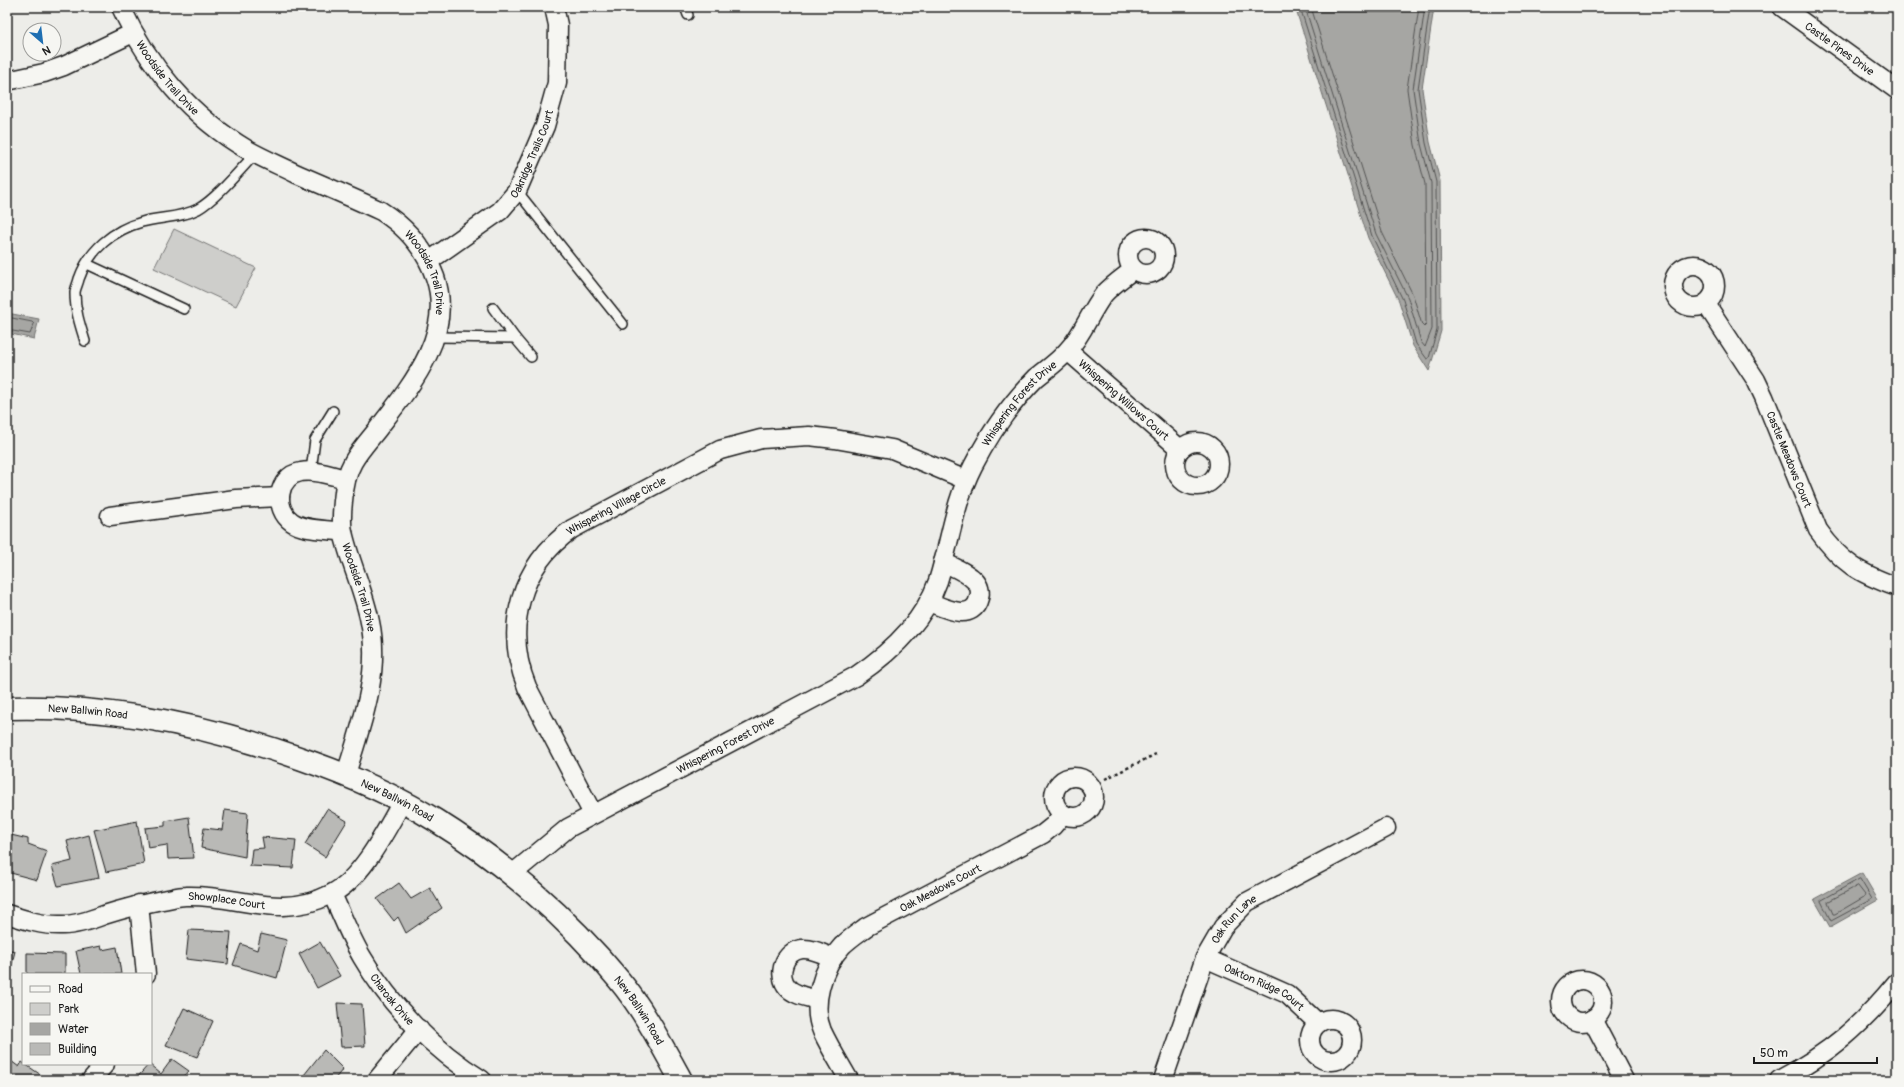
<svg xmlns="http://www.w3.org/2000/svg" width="1904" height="1087" font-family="Pangolin,sans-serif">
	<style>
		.green { fill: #cececb; stroke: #757574 }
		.water { fill: #a6a6a3; stroke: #6f6f6d }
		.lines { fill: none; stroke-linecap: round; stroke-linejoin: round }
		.shore { stroke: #535352; stroke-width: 1 }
		.building { fill: #b9b9b6; stroke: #1c1c1c }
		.service-casing { stroke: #1c1c1c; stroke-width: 12 }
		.minor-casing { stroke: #1c1c1c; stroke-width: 21 }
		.secondary-casing { stroke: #1c1c1c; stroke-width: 25 }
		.path { stroke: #1c1c1c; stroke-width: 2.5; stroke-dasharray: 3 3; stroke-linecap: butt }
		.service { stroke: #f6f6f2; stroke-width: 9 }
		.minor { stroke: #f6f6f2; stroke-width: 18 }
		.secondary { stroke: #f6f6f2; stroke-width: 22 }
		.labels { text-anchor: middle; stroke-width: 3.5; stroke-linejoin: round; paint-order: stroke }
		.street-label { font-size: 11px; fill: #1c1c1c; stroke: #f6f6f2 }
	</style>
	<rect width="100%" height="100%" fill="#edede9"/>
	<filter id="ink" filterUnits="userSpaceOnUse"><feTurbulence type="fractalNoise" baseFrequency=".025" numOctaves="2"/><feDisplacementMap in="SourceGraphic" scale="8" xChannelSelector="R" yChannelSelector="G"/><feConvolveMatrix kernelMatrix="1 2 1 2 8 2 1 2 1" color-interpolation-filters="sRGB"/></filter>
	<g filter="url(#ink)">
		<polygon class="green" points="174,229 256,268 236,306 154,268"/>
		<g class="water">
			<polygon points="1295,7 1434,7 1422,89 1430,142 1440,181 1441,331 1429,371 1413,346 1399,301 1368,238"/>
			<polygon points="7,313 39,319 34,339 7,333"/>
			<polygon points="1862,873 1878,900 1830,927 1814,899"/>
		</g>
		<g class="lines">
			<g class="shore">
				<polyline points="1300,7 1372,236 1403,300 1416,344 1427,359 1429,358 1437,330 1436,182 1426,143 1418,89 1430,7"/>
				<polyline points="1305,7 1376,234 1408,298 1421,342 1425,347 1432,329 1431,183 1421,144 1413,89 1425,7"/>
				<polyline points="1311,7 1382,232 1413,295 1422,325 1424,327 1426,325 1425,184 1415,145 1407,89 1419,7"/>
				<polyline points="7,317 32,322 34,324 30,334 7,330"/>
				<polygon points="1860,879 1872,899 1831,921 1821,901"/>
				<polygon points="1858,886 1865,895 1864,897 1835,914 1833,914 1828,902"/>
			</g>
		</g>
		<g class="building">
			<polygon points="327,809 347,821 325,857 305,844"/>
			<polygon points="225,810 248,813 245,857 201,848 204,828 222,830"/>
			<polygon points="189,817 194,858 168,859 167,845 148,848 145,828 165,826 165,821"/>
			<polygon points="137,821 144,864 106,872 94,830"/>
			<polygon points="11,835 28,839 28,844 47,851 37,880 7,872 7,846"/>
			<polygon points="89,835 99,878 58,886 52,866 72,861 67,841"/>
			<polygon points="262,837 296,840 293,868 250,866 252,849 264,848"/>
			<polygon points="399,883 411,899 430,888 442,908 406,933 398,917 394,921 377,899"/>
			<polygon points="189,930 231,932 228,964 186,959"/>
			<polygon points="261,934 287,940 277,978 233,965 241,944 257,950"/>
			<polygon points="320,942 340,976 317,988 299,954"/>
			<polygon points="101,946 102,950 117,947 121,974 81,974 76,951"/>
			<polygon points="7,949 15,951 10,972 7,971"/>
			<polygon points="27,953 65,954 65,974 27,974"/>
			<polygon points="337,1003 362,1004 365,1046 341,1047"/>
			<polygon points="184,1008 213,1021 197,1057 166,1045"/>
			<polygon points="324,1050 343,1069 334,1080 300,1080"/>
			<polygon points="7,1058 19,1067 22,1062 44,1077 42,1080 7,1080"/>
			<polygon points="172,1059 189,1071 181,1080 135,1080 149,1064 161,1074"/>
		</g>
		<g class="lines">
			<defs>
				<g id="service">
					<polyline points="685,7 688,15"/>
					<polyline points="517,191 623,324"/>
					<polyline points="87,264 184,309"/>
					<polyline points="493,308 515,338"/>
					<polyline points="437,337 515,338 531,357"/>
					<path d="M85 341C80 325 75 310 75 293 75 289 78 284 79 279 89 250 113 230 142 222 160 217 181 218 198 209 216 199 240 170 255 154"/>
					<polyline points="311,471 315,440 333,411"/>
				</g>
				<g id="minor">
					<path id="s1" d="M121 7C148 66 191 117 248 150 264 159 281 166 297 174 325 186 353 198 381 211 406 227 425 248 435 277 455 334 410 387 377 430 369 440 359 451 353 462 346 474 344 488 343 501 342 511 341 523 343 532 350 563 364 591 370 622 381 673 361 726 346 774"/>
					<path id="s2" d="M1782 7 1897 90"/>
					<polyline points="7,81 44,73 64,66 133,33"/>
					<circle cx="1146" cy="256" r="18"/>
					<path id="s3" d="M429 261 500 211 517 191 545 126 557 83 558 25 554 7"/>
					<circle cx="1694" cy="286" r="21"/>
					<path id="s4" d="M1706 304 1756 380 1764 397 1818 530C1842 564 1859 573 1897 587"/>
					<path id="s5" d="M1068 351 1180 449"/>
					<circle cx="1197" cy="464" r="22"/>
					<polyline points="110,516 236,499 280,497"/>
					<path d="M343 532C327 529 305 531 292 522 273 509 277 476 301 472 315 469 332 476 346 479"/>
					<path d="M929 602C944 608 973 623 979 598 981 592 979 585 975 581 967 572 953 567 943 562"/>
					<circle cx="1074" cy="797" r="20"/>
					<path id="s6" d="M593 814 527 687C503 628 520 566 572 529L720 450 761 439 809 436 835 439 892 449 966 480"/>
					<path id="s7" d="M511 875 568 828 856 676C890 653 924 621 938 581 950 543 954 503 973 466 989 435 1011 403 1036 378 1047 369 1059 361 1068 350 1083 334 1090 312 1104 294 1112 285 1124 277 1134 269"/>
					<path id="s8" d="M332 894C342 915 350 937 362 957 391 1007 434 1050 482 1080"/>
					<polyline points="139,904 146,974"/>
					<path id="s9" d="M7 914C25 920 44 926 63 925 77 925 91 920 104 915 123 909 142 904 162 900 170 899 178 896 186 896 238 894 279 921 331 894 362 879 386 830 402 802"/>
					<path id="s10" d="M1205 958 1287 994 1318 1023"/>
					<circle cx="1582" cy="1001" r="21"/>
					<path d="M817 1000C808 997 794 995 788 988 776 975 784 951 802 949 812 948 823 954 833 958"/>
					<polyline points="1592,1019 1624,1080"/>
					<circle cx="1331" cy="1040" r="21"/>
					<polyline points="91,1080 105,1064"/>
					<polyline points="377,1080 419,1029"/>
					<path id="s11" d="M849 1080C840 1064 830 1048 822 1031 811 1005 822 967 842 946 849 939 858 933 866 927L1043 834 1053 826 1063 814"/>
					<path id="s12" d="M1163 1080 1205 958 1223 927 1247 902 1386 828"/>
					<path d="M1779 1080C1830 1053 1861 1026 1897 982"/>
				</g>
				<g id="secondary">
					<path id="s13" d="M7 708C108 705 207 725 302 759 348 775 393 794 435 820 503 862 568 918 619 980 644 1010 662 1046 681 1080"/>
				</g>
			</defs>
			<use href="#service" class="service-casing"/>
			<use href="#minor" class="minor-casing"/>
			<use href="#secondary" class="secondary-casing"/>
			<polyline class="path" points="1105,779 1156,754"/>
			<use href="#service" class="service"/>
			<use href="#minor" class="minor"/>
			<use href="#secondary" class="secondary"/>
		</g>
	</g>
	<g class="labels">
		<g class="street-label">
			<text dy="4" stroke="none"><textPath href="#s2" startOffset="71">Castle Pines Drive</textPath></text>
			<text dy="4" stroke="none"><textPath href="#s1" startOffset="85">Woodside Trail Drive</textPath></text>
			<text dy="4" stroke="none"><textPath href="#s3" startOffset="153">Oakridge Trails Court</textPath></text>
			<text dy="4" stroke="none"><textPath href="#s1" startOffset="420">Woodside Trail Drive</textPath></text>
			<text dy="4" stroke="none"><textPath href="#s5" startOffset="74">Whispering Willows Court</textPath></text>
			<text dy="4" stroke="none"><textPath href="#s7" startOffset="726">Whispering Forest Drive</textPath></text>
			<text dy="4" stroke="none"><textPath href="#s4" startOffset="177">Castle Meadows Court</textPath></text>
			<text dy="4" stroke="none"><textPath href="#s6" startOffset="371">Whispering Village Circle</textPath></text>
			<text dy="4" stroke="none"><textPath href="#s1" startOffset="768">Woodside Trail Drive</textPath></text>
			<text dy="4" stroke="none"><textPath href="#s13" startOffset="81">New Ballwin Road</textPath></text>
			<text dy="4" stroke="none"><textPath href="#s7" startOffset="252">Whispering Forest Drive</textPath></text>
			<text dy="4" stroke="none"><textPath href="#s13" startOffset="405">New Ballwin Road</textPath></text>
			<text dy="4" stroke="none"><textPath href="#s11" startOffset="262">Oak Meadows Court</textPath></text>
			<text dy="4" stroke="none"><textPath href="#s9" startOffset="225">Showplace Court</textPath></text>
			<text dy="4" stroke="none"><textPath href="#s12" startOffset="178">Oak Run Lane</textPath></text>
			<text dy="4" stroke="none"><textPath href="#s10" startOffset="66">Oakton Ridge Court</textPath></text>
			<text dy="4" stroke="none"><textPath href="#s8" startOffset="122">Charoak Drive</textPath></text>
			<text dy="4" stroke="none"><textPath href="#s13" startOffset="729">New Ballwin Road</textPath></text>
		</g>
	</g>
	<rect width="1904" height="1087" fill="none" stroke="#f6f6f2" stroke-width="24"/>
	<rect x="12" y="12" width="1880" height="1063" fill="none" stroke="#1c1c1c" stroke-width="1.5" filter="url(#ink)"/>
	<rect x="22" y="973" width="130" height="92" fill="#f6f6f2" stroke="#9f9f9c"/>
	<rect x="30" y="986" width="20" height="6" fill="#f6f6f2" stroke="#9f9f9c"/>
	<text x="58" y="993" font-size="12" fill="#1c1c1c">Road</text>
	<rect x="30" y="1003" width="20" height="12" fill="#cececb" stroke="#9f9f9c"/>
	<text x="58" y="1013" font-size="12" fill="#1c1c1c">Park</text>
	<rect x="30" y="1023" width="20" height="12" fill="#a6a6a3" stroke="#9f9f9c"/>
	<text x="58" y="1033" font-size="12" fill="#1c1c1c">Water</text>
	<rect x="30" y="1043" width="20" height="12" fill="#b9b9b6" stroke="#9f9f9c"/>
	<text x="58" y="1053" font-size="12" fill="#1c1c1c">Building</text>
	<g transform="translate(42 42) rotate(152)"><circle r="19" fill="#f6f6f2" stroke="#9f9f9c"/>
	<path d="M0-3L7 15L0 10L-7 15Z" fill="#1f6fb2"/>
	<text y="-6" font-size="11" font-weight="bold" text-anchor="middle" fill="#1c1c1c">N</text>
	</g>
	<path d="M1754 1057v6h123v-6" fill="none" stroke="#1c1c1c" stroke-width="2"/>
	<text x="1760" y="1057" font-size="12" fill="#1c1c1c" stroke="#f6f6f2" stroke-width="3" paint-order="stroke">50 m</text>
</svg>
